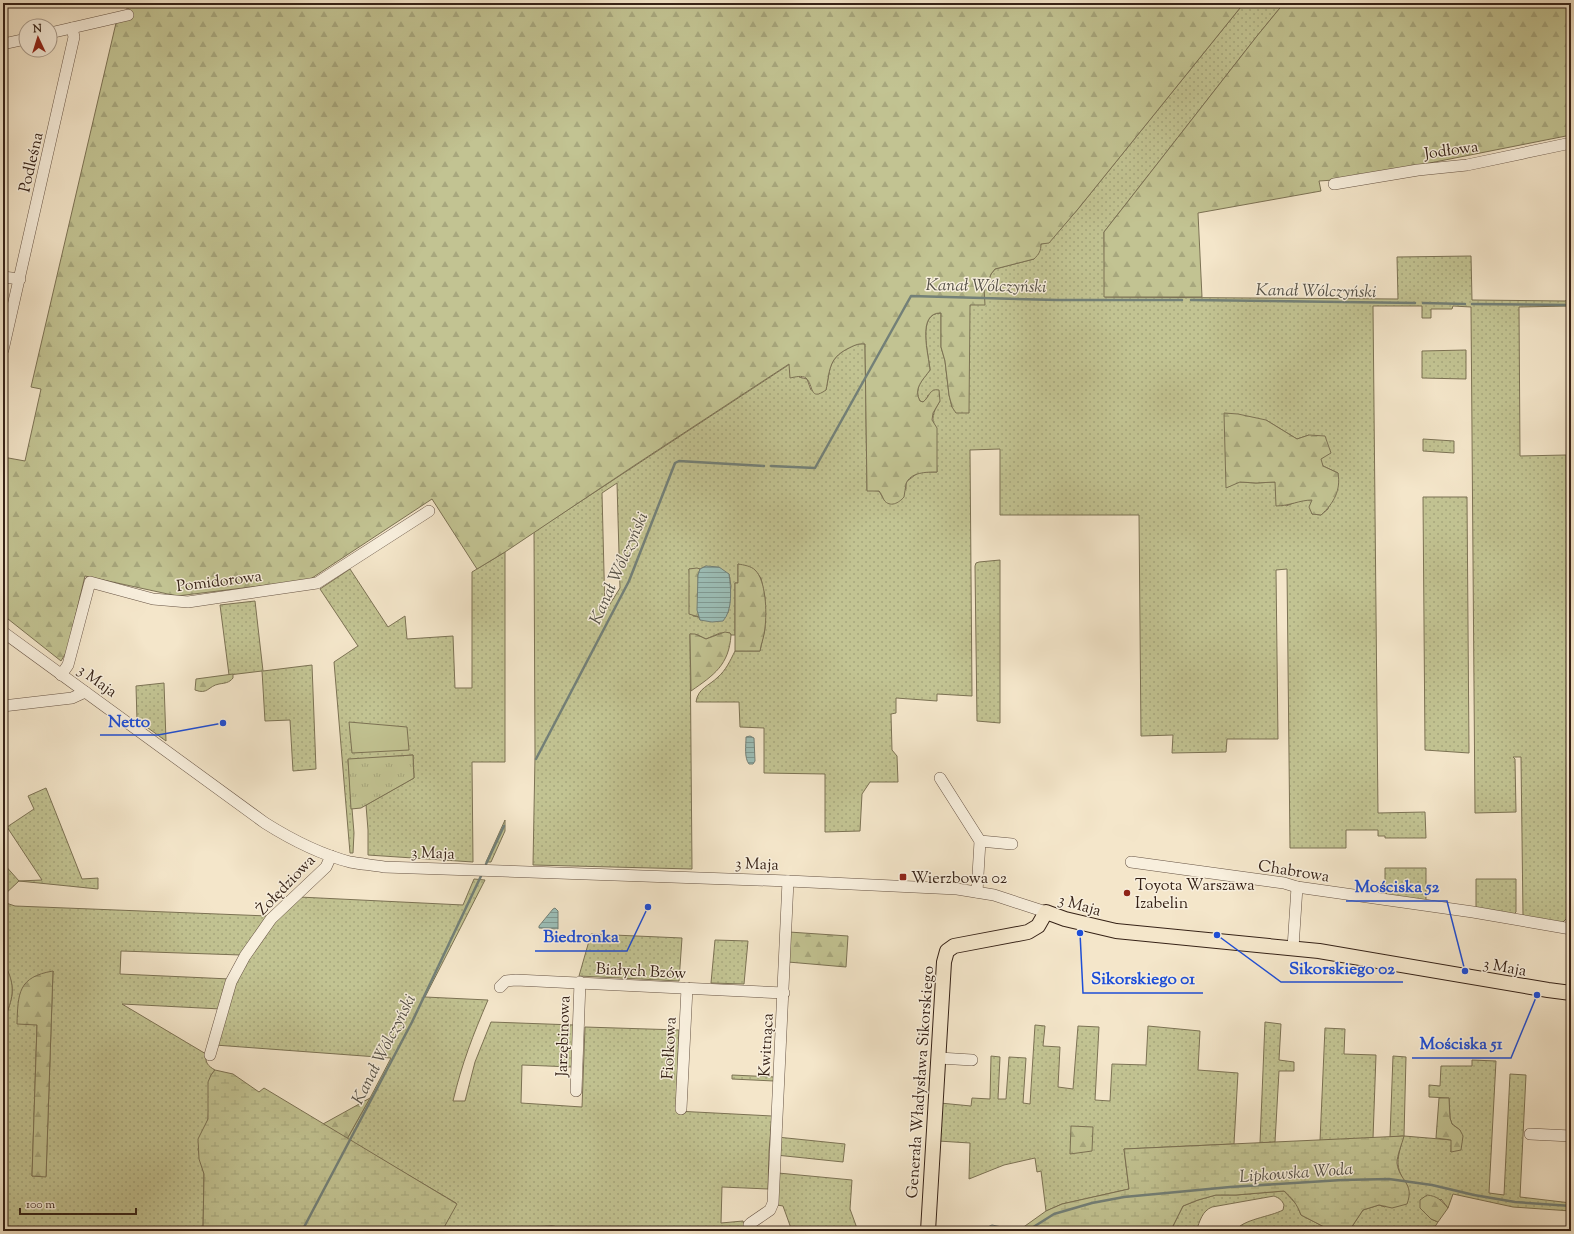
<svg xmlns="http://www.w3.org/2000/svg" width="1574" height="1234" font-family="'Sorts Mill Goudy',serif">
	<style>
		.grass { fill: url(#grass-dots); stroke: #7c7254; fill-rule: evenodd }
		.forest { fill: url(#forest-firs); stroke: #7c7254 }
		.wetland { fill: url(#wetland-marsh); stroke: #7c7254 }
		.park { fill: url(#park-tufts); stroke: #7c7254 }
		.pitch { fill: #c2c392; stroke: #7c7254 }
		.water { fill: url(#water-rules); stroke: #738078 }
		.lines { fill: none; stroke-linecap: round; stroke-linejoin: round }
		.stream { stroke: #738078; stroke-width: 2.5 }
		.minor-casing { stroke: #665344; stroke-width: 12 }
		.major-casing { stroke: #362217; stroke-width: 16 }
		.minor { stroke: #f8efdd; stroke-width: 11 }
		.major { stroke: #f4e6ca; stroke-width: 14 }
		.poi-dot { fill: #8f2418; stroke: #f8efdd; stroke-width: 1.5 }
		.labels { text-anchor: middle; stroke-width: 3; stroke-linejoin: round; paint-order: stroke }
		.street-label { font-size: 16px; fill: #362217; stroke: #f8efdd }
		.poi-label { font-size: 16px; fill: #362217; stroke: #f8efdd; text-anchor: start }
		.water-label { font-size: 17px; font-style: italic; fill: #555147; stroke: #f8efdd }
		.leader { fill: none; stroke: #1d4ed8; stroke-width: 1.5 }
		.callout-dot { fill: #1d4ed8; stroke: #f8efdd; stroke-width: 1.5 }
		.callout-label { font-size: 17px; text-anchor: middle; font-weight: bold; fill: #1d4ed8; stroke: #f8efdd; stroke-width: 3; stroke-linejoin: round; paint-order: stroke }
	</style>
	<defs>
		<pattern id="grass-dots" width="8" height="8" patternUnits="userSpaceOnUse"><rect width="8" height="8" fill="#c2c392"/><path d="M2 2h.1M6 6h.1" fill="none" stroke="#a7a77d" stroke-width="1.8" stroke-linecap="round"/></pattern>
		<pattern id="forest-firs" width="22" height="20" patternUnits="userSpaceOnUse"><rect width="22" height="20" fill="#c2c392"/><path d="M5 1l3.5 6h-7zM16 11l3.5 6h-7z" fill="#a7a77d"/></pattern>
		<pattern id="wetland-marsh" width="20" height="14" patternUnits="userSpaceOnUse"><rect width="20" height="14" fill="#c2c392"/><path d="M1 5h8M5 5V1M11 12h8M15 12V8" fill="none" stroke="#a7a77d"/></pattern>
		<pattern id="park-tufts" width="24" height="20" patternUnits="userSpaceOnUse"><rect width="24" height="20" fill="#c2c392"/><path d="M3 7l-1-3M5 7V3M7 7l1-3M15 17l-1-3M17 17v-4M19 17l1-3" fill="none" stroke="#a7a77d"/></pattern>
		<pattern id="water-rules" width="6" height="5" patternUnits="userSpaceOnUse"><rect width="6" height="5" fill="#9cbfb8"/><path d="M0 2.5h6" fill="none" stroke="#809b95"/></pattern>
	</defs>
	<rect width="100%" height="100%" fill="#f4e6ca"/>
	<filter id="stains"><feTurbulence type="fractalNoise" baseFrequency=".005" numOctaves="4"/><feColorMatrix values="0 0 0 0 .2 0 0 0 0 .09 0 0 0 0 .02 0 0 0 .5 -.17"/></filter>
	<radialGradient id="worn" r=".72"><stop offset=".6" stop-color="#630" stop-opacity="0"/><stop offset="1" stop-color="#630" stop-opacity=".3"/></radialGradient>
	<g class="grass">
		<path d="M1244 3H1284L1257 36 1104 232 1105 297 1398 299 1397 257 1471 256 1472 300 1565 301 1571 298V306L1519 307 1520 456 1566 455 1569 916 1562 923 1523 917 1521 757H1513L1515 759 1516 812 1475 813 1471 307 1453 306 1452 309H1431V318H1422V306H1373L1378 813 1425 812 1426 838H1385V836H1378V830H1346V848H1290L1287 569 1276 570 1278 739H1227L1226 752 1172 753 1173 735 1141 736 1139 515H1000V449L970 450 972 696 937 694V701L896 698V713L891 714 892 750 897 756 898 782H870L862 794 860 831 825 832V774L764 773V728L740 727 739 702H696C698 688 709 686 718 677 726 670 730 661 735 651H760L765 628V598L761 578 755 571 738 564V583H735V635H731L730 633H720L706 639 698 635 690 634 692 869 533 865 535 756 534 532 790 364 799 377 807 379 811 390H826C830 371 828 359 847 349 853 346 857 343 865 344L867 490 879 491 883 498 906 489V482L919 472H937L934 425C931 416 935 409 940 401L928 395 927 399 923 402 920 401C913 388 923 380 930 370 929 355 916 313 941 313V347L945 361 949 395 952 407 970 304H984V287L988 282 991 274 995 269 1034 259 1041 244 1049 242 1078 209ZM1266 420 1297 439 1309 435 1323 466 1338 473 1328 509 1321 515 1312 514 1313 500H1301L1286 506 1275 482 1256 483 1240 482ZM617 483 620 588 605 612 602 493ZM706 566 729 574 731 586 728 613 700 620 699 617 693 616 689 569H700Z"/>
		<polygon points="1466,350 1466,379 1422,378 1422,351"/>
		<polygon points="1423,439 1454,441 1454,453 1423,451"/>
		<polygon points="1423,497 1467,497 1469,753 1425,750"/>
		<polygon points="505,552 505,762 472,762 473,862 368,855 368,830 366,805 414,778 413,755 348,760 354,833 353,853 350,853 334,662 358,646 320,589 350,569 388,627 405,616 407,639 453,636 455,688 472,688 472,572"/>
		<polygon points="1000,560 1000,723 977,721 975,566 976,563 979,562"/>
		<polygon points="255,601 263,671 312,665 316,769 293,771 290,720 265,721 262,671 229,675 220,605"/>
		<polygon points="164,683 166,741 137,720 136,686"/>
		<polygon points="46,788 82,879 98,878 98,889 19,881 3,896 3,863 19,881 42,880 7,827 34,809 28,796"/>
		<polygon points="505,820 505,831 491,862 486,862"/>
		<polygon points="1385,868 1426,868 1426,901 1387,895 1385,891"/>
		<path d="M474 879 485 880 425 997 488 1000C473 1035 462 1063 453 1101H465L475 1062 491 1022 574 1025 572 1067 522 1065 521 1103 582 1107 585 1027 679 1030 676 1111 772 1116 769 1151 768 1189 722 1187 721 1223 743 1221 748 1231H584L552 1226 513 1229 510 1231H442L456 1203 347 1139 370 1098 391 1058 215 1045 235 979 261 935 299 897 463 905Z"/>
		<polygon points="1476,879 1516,879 1516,912 1513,915 1476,909"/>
		<path d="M3 902 15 906 268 916 241 955 121 951 120 974 230 979 221 1009 122 1004 206 1054C205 1063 208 1066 215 1070L211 1075 208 1119 198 1149 204 1174 203 1231H3V1018H5C12 997 16 991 7 970L3 969ZM53 971 46 1176H32L37 1025Z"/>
		<polygon points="591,934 682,938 679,981 579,976"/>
		<polygon points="715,940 748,941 744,984 711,983"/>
		<polygon points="1265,1022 1281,1024 1279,1060 1294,1062 1294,1071 1279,1071 1275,1142 1260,1143"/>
		<polygon points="1035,1025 1045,1026 1043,1046 1060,1047 1058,1087 1073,1089 1078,1026 1099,1027 1095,1100 1110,1101 1112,1064 1146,1065 1148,1026 1200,1031 1198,1070 1238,1073 1234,1144 1124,1149 1129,1189 1062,1204 1046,1211 1041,1171 1037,1172 1035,1158 1004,1165 969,1179 970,1143 938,1141 940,1103 971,1106 972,1098 990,1099 991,1056 1000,1057 998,1099 1006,1099 1009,1057 1026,1058 1023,1103 1030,1104"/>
		<polygon points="1325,1028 1345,1029 1344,1054 1376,1055 1373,1138 1320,1141"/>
		<path d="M1393 1056 1406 1057 1404 1136 1452 1140 1451 1152 1460 1130 1452 1124 1450 1118 1449 1098 1429 1097V1085L1440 1086 1441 1066H1472V1060L1496 1061 1489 1193 1504 1195 1510 1074 1526 1075 1520 1197 1571 1203V1211L1513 1207 1453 1194 1448 1208 1441 1199 1431 1219 1438 1222 1432 1231H1349L1363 1210 1379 1205 1385 1207 1408 1187C1393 1165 1398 1160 1403 1136L1390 1137Z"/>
		<polygon points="732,1075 774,1077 774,1081 732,1079"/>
		<polygon points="777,1137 845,1144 843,1162 776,1155"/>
		<polygon points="778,1173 852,1180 850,1209 858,1231 792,1231 783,1206 777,1205"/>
		<path d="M1284 1191 1297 1205 1301 1215 1332 1231H1235C1243 1219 1270 1217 1283 1210L1284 1205C1282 1200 1279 1198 1274 1196L1212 1207C1202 1211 1200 1221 1196 1231L1191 1229 1183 1231H1167L1173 1226 1183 1206 1198 1200 1216 1195H1236Z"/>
	</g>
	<g class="forest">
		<path d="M127 3H1244L1078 209 1049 243 1041 244C1041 251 1039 254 1034 259L995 269 991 274 988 282 984 287 985 305H970L969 413H956L952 407 949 395 945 361 941 347V313C916 312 929 356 930 370 923 380 913 388 920 401L923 402C930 397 929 388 939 390L940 401 933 413 932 420 937 428V472C927 472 910 472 906 484 905 488 905 493 904 497 899 503 890 508 884 500 882 496 881 493 879 491H867L865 344C858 343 853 346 847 349 828 359 830 371 826 390 809 402 814 385 806 378 802 375 795 377 790 378L789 364 635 465 505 552 477 569 432 499 309 580 177 596 85 576 67 651 61 661 3 615V457L25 461 41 389 31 387 116 23 130 19 128 8H126Z"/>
		<polygon points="1284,3 1571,3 1571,135 1349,179 1319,181 1321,191 1198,213 1202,297 1104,297 1104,232 1257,36"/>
		<path d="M1224 413 1238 414 1266 420 1297 439 1309 435 1325 436 1331 453 1321 459 1323 466 1338 473C1341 490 1334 503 1321 515L1312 514 1309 507 1312 500C1300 500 1289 506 1276 506L1275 482 1256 483 1240 482 1226 488Z"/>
		<path d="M738 564C744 565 751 566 755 570 766 580 767 613 765 627 765 635 761 643 760 651H735V583H738Z"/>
		<polygon points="697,568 700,569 698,575 699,617 689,614 689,569"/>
		<path d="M725 632 730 633 731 635C729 665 714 675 691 691L690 634H695L706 639Z"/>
		<path d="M233 674V678C229 683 225 683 219 684 208 686 208 695 195 690L196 679Z"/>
		<polygon points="789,932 848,936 846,967 788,962"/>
		<path d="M3 969H7C16 988 12 1000 5 1018H3Z"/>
		<path d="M53 971 46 1177 32 1176 37 1025 17 1024C18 993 18 977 53 971Z"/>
		<polygon points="370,1098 347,1139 323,1124"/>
		<polygon points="1439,1098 1449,1098 1450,1118 1452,1124 1460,1130 1463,1136 1461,1150 1451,1152 1451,1140 1436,1138"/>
		<polygon points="1071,1126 1093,1127 1092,1151 1070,1154"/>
		<path d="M1427 1195C1437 1196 1441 1200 1448 1208L1438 1222 1431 1219 1420 1208V1200Z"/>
	</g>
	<g class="wetland">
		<polygon points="215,1070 233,1074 259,1092 264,1088 457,1204 442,1231 203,1231 204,1174 199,1159 198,1139 208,1119 208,1082 211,1075"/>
		<path d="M1404 1136C1402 1144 1397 1155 1397 1163 1399 1181 1415 1183 1407 1204L1392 1208 1379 1205 1363 1210 1349 1231H1332L1301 1215C1297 1204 1292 1198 1284 1191L1236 1195H1216L1198 1200 1183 1206 1173 1226 1167 1231H1018L1046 1211 1062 1204 1129 1189 1124 1149Z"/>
		<polygon points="552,1226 584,1231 510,1231 517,1227"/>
	</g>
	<polygon class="park" points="413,755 414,778 361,808 351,809 348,759"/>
	<polygon class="pitch" points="349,722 407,727 409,750 352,753"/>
	<g class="water">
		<path d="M706 566 719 567 729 574C731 588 733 610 723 621L712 622 700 620 697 610 698 575 700 569Z"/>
		<path d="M750 736 754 738 755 761 753 764H749C744 758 746 745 746 737Z"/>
		<polygon points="555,908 558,911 558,929 539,928 539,926 553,909"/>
		<polygon points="992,1225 1007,1228 1011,1231 978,1231"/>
	</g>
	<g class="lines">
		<g class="stream">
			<polyline points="1191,300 1415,303"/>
			<polyline points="1423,303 1465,304"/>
			<polyline points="1472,304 1568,305 1571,304"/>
			<polyline points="771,466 815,468 911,296 1057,300 1182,300"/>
			<polyline points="536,759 629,581 675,463 679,461 764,466"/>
			<polyline points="486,864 504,826"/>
			<polyline points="302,1231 412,1022 481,876"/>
			<polyline points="1027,1231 1054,1214 1092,1203 1124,1197 1230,1187 1342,1180 1389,1179 1432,1185 1474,1195 1515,1202 1571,1206"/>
		</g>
		<defs>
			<g id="minor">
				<polyline points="50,33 128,15"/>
				<polyline points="3,44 26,39"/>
				<polyline points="1334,184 1418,170 1467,165 1571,143"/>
				<polyline points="3,277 20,279"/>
				<polyline points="3,350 74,37 72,28"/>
				<path d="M3 632 265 823C292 840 319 854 350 862 361 864 372 865 384 867L788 881 957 889 994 895 1046 912"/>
				<polyline points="61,675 68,665 90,582 153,599 188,602 317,583 429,511"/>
				<polyline points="3,706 72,698 85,692"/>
				<polyline points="940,778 980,841 977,892"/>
				<polyline points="980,841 1012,844"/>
				<polyline points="1131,862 1284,883 1297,887 1473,912 1571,929"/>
				<polyline points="1293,948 1297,887"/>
				<polyline points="500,987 506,981 516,980 784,993"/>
				<polyline points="210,1055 231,982 245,956 271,919 326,867 331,856"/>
				<polyline points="939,1058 972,1060"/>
				<polyline points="576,1091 580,982"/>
				<polyline points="681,1109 687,988"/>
				<polyline points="1530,1134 1571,1136"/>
				<polyline points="751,1231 749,1225 751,1223 770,1210 773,1203 788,881"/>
			</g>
			<polyline id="major" points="928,1231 944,962 947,951 954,946 1028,932 1038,926 1046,912 1065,919 1116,931 1319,951 1548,990 1571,993"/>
		</defs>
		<use href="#minor" class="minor-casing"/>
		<use href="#major" class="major-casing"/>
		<use href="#minor" class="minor"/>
		<use href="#major" class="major"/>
	</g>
	<g class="poi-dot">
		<rect x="899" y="873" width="8" height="8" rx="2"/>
		<circle cx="1127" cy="893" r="4"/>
	</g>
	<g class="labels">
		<g class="street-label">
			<text transform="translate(1451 149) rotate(-8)" y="6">Jodłowa</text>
			<text transform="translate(30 162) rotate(-77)" y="6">Podleśna</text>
			<text transform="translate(219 580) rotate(-7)" y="6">Pomidorowa</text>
			<text transform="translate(98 680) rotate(36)" y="6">3 Maja</text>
			<text transform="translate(433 852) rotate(2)" y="6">3 Maja</text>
			<text transform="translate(757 863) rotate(2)" y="6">3 Maja</text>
			<text transform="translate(1294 870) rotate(9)" y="6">Chabrowa</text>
			<text transform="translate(285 884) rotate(-46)" y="6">Żołędziowa</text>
			<text transform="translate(1080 904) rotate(16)" y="6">3 Maja</text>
			<text transform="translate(1505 966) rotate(10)" y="6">3 Maja</text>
			<text transform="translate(641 970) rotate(3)" y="6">Białych Bzów</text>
			<text transform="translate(562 1036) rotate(-88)" y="6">Jarzębinowa</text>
			<text transform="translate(765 1045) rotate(-87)" y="6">Kwitnąca</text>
			<text transform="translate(668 1048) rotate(-87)" y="6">Fiołkowa</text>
			<text transform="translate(919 1082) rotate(-86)" y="6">Generała Władysława Sikorskiego</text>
		</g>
		<g class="poi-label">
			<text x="911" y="883">Wierzbowa 02</text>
			<text x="1135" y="890">Toyota Warszawa<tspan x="1135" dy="18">Izabelin</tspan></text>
		</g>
		<g class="water-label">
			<text transform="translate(986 285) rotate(1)" y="6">Kanał Wólczyński</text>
			<text transform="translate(1316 290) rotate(1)" y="6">Kanał Wólczyński</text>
			<text transform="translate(618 568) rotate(-66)" y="6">Kanał Wólczyński</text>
			<text transform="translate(383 1049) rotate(-63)" y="6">Kanał Wólczyński</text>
			<text transform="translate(1296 1172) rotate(-4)" y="6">Lipkowska Woda</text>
		</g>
	</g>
	<path class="leader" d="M223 723L158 735H100M1465 971L1447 901H1346M648 907L627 951H535M1217 935L1281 982H1403M1080 933L1083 993H1203M1537 995L1511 1058H1412"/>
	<g class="callout-dot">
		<circle cx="223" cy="723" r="4"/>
		<circle cx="1465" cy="971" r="4"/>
		<circle cx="648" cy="907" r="4"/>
		<circle cx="1217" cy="935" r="4"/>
		<circle cx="1080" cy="933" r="4"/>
		<circle cx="1537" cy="995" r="4"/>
	</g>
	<g class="callout-label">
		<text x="129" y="727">Netto</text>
		<text x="1397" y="892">Mościska 52</text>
		<text x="581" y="942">Biedronka</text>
		<text x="1342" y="974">Sikorskiego 02</text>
		<text x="1143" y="984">Sikorskiego 01</text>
		<text x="1461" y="1049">Mościska 51</text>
	</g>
	<rect width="1574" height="1234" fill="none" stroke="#f4e6ca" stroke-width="16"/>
	<rect x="4" y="4" width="1566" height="1226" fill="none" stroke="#362217" stroke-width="2"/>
	<rect x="8" y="8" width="1558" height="1218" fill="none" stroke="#362217"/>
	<g transform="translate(38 38) rotate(356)"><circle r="19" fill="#f8efdd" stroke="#aa9d8e"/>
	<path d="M0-3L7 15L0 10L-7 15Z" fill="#8f2418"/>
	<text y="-6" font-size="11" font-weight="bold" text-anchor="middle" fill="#362217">N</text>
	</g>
	<path d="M20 1208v6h116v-6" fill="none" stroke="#362217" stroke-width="2"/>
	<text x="26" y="1208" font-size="12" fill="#362217" stroke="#f8efdd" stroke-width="3" paint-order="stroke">100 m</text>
	<rect width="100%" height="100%" filter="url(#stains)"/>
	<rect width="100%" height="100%" fill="url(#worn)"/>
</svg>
